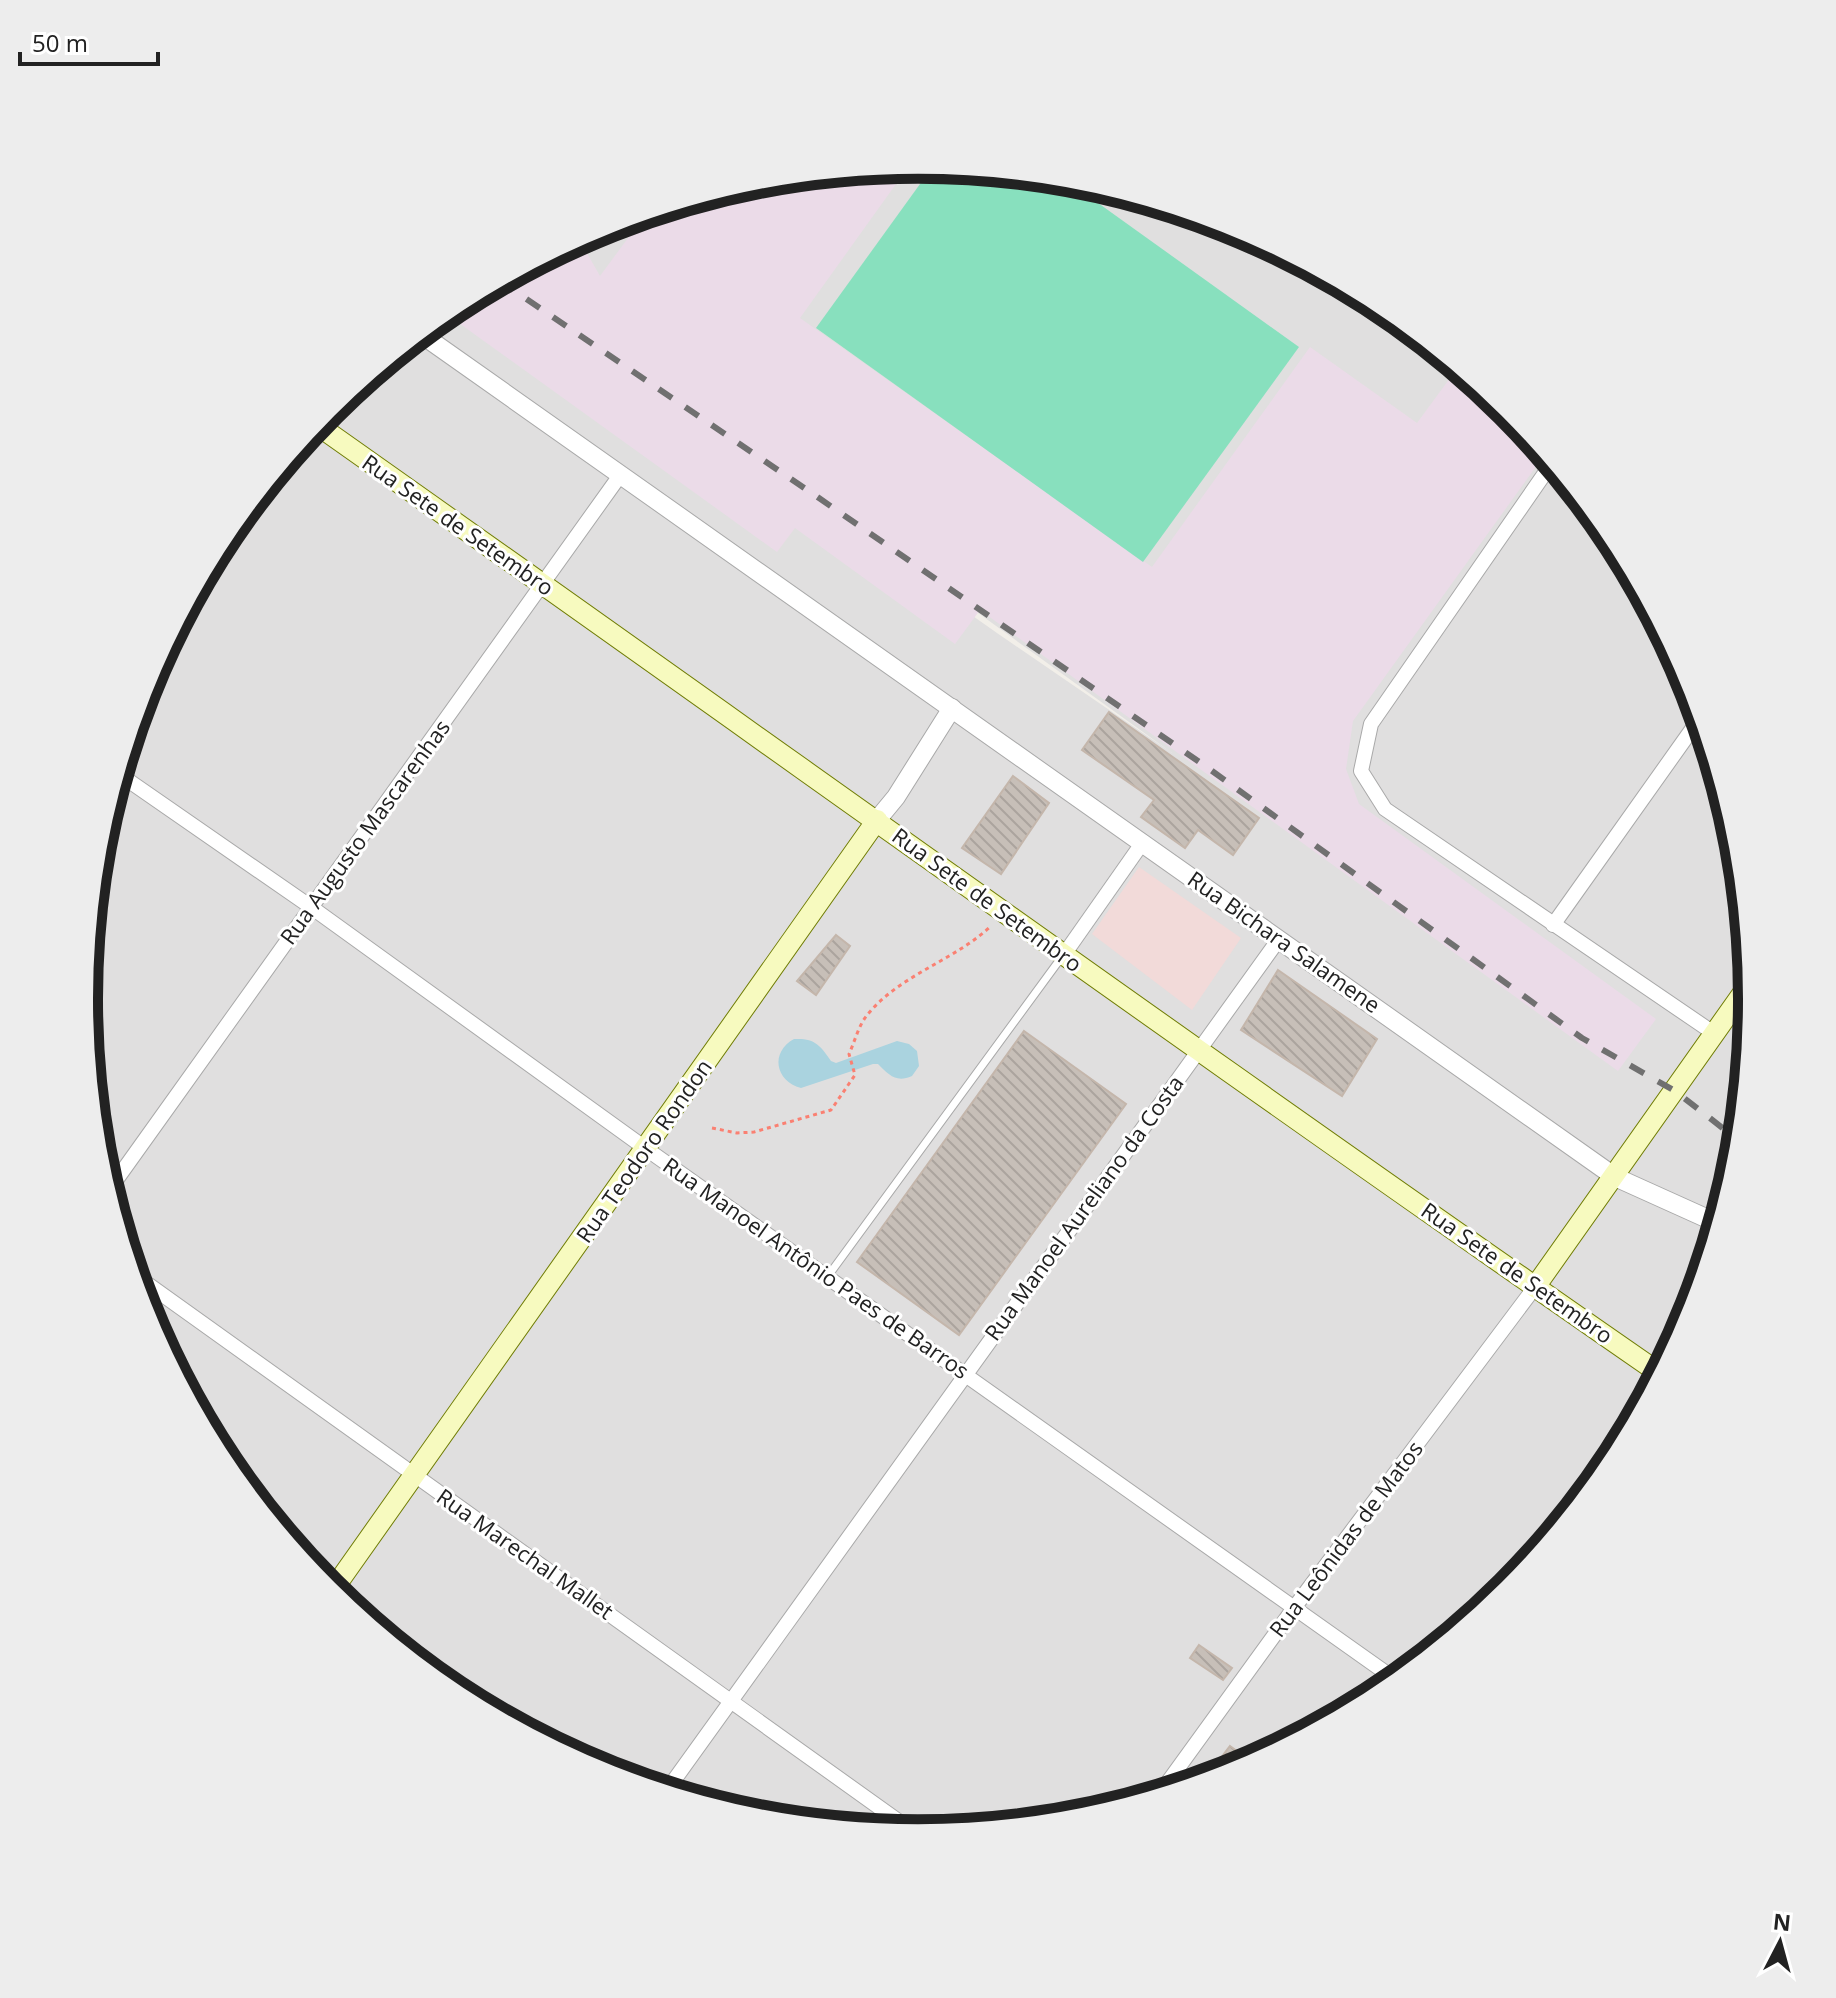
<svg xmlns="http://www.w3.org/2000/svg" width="1836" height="1998" font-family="'Open Sans',sans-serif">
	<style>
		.residential { fill: #e0dfdf; fill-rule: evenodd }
		.commercial { fill: #f2dad9 }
		.railway { fill: #ebdbe8 }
		.pitch { fill: #88e0be }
		.water { fill: #aad3df }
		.building { fill: url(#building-back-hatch); stroke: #c4b6ab; stroke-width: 2 }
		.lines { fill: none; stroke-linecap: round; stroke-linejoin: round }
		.service-casing { stroke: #a9a9a9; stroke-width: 9 }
		.minor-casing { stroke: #a9a9a9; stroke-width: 16 }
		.tertiary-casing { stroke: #a9a9a9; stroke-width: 20 }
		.secondary-casing { stroke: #707d05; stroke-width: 22 }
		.path { stroke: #fa8072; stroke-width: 3; stroke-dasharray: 4 4; stroke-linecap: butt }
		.service { stroke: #fff; stroke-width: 7 }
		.minor { stroke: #fff; stroke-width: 14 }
		.tertiary { stroke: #fff; stroke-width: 18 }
		.secondary { stroke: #f7fabf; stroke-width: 20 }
		.rail { stroke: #707070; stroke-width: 6; stroke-dasharray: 16 16; stroke-linecap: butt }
		.labels { text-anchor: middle; stroke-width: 6; stroke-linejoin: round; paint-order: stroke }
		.street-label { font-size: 22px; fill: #222; stroke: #fff }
		.rim { fill: none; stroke: #222; stroke-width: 10 }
	</style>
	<defs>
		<pattern id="building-back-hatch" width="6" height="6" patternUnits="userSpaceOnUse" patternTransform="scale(2)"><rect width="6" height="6" fill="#c7bfb8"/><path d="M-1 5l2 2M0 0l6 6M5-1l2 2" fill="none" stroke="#aba49e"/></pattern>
	</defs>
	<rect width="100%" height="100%" fill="#f2efe9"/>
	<path class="residential" d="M918 165 1081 181 1238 229 1382 306 1508 410 1612 536 1689 680 1736 837 1752 999 1736 1162 1688 1319 1611 1463 1507 1589 1381 1693 1237 1770 1080 1817 918 1833 755 1817 598 1769 454 1692 328 1588 224 1462 147 1318 100 1161 84 999 100 836 148 679 225 535 329 409 455 305 599 228 756 181ZM517 295 845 517 1172 753 997 633Z"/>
	<polygon class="commercial" points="1139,867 1241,938 1192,1010 1092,934"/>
	<polygon class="railway" points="901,167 906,170 800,318 1152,567 1310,347 1417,423 1453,374 1516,419 1545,454 1353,721 1346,769 1359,804 1656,1019 1618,1071 980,610 955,644 795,528 777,552 445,313 455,305 579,239 600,276 645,215 756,181"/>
	<polygon class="pitch" points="933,166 1066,180 1299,347 1143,562 816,328"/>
	<path class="water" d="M794 1039C815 1038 820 1045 831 1061L836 1063 897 1041 909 1044 917 1051 919 1066 912 1076C896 1083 889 1075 878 1064H873L801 1088C775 1081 770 1052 794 1039Z"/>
	<g class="building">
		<polygon points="1109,712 1259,818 1233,855 1198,830 1185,848 1141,817 1154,800 1082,750"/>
		<polygon points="1013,776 1049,803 1001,874 962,848"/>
		<polygon points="836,935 850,946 816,995 797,981"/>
		<polygon points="1278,970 1377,1039 1342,1096 1241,1030"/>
		<polygon points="1024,1031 1126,1104 959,1335 857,1262"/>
		<polygon points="1199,1645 1232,1668 1223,1680 1190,1658"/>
		<polygon points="1230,1746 1252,1762 1237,1770 1205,1779"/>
	</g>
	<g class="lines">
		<defs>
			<polyline id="service" points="828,1276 1061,958"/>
			<g id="minor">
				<polyline points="1552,463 1371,724 1361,771 1385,809 1715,1034"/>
				<polyline points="119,774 311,907 645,1148 1396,1680"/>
				<polyline points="1553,925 1700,718"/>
				<polyline points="1063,956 1143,842"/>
				<polyline points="109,1190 621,474"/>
				<polyline points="135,1275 915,1833"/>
				<polyline points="667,1790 1279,939"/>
				<polyline points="1160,1793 1294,1608 1535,1287"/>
			</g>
			<g id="tertiary">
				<polyline points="421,334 1615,1177 1717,1223"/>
				<polyline points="877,820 896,797 952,708"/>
			</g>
			<g id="secondary">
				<path d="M316 424C764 740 1209 1061 1659 1373"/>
				<polyline points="1535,1287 1750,983"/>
				<polyline points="332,1591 877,820"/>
			</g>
		</defs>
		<use href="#service" class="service-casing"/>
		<use href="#minor" class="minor-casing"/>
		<use href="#tertiary" class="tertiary-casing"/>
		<use href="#secondary" class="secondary-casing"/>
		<path class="path" d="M712 1128 737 1133 754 1132 831 1110 855 1075 849 1054C855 1041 859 1024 868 1014 900 975 953 961 990 927"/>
		<use href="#service" class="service"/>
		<use href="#minor" class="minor"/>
		<use href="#tertiary" class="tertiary"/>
		<use href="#secondary" class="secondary"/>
		<polyline class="rail" points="500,281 819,498 1208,768 1582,1038 1675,1091 1738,1140"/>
	</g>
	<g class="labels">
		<g class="street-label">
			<text transform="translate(458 525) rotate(35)" y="8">Rua Sete de Setembro</text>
			<text transform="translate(365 832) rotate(-54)" y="8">Rua Augusto Mascarenhas</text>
			<text transform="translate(987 900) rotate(36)" y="8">Rua Sete de Setembro</text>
			<text transform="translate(1284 942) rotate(35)" y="8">Rua Bichara Salamene</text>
			<text transform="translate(644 1151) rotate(-55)" y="8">Rua Teodoro Rondon</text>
			<text transform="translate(1084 1208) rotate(-54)" y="8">Rua Manoel Aureliano da Costa</text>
			<text transform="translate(816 1268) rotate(35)" y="8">Rua Manoel Antônio Paes de Barros</text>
			<text transform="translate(1517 1273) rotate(35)" y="8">Rua Sete de Setembro</text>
			<text transform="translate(1346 1539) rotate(-53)" y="8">Rua Leônidas de Matos</text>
			<text transform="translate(525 1554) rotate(35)" y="8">Rua Marechal Mallet</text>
		</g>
	</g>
	<path d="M0 0H1836V1998H0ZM98 999a820 820 0 1 1 1640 0a820 820 0 1 1-1640 0Z" fill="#ededed" fill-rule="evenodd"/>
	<path class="rim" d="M98 999a820 820 0 1 1 1640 0a820 820 0 1 1-1640 0Z"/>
	<g transform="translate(1780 1942) rotate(6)" stroke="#ffffff" stroke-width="6" paint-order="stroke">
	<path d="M0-6L14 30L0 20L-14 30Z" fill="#222222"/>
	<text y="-12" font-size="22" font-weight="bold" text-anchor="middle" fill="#222222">N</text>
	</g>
	<path d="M20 52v12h138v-12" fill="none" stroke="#222222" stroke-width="4"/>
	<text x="32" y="52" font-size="24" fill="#222222" stroke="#ffffff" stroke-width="6" paint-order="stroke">50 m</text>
</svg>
